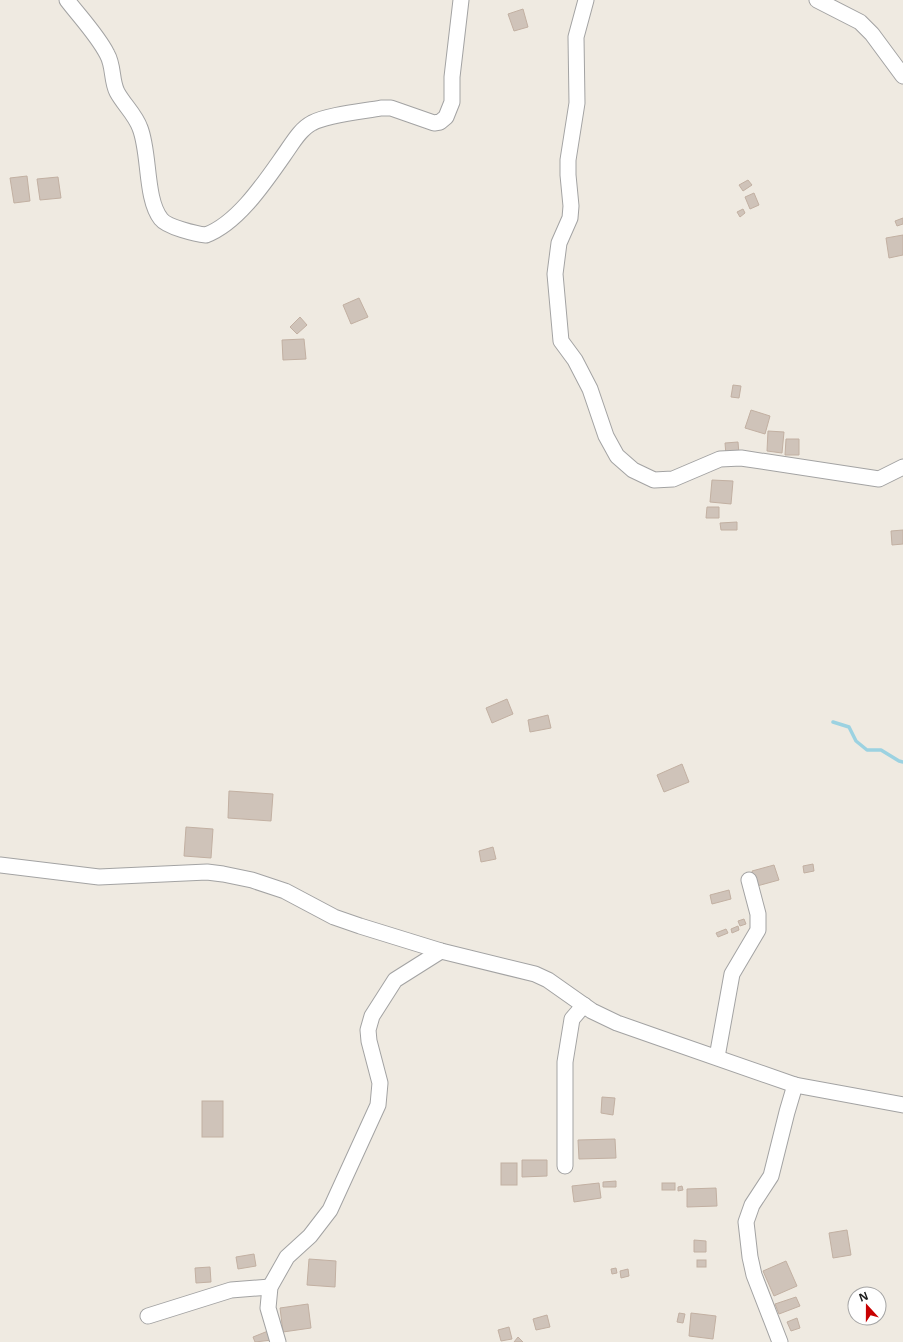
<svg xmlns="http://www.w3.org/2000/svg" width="903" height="1342" font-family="'Open Sans',sans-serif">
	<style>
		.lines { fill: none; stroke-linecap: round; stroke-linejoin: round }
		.stream { stroke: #9cd2e1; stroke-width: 3.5 }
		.building { fill: #cfc3b9; stroke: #c2b0a2 }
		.minor-casing { stroke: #a3a3a3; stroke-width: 17 }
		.minor { stroke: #fff; stroke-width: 15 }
	</style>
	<rect width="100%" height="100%" fill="#efeae1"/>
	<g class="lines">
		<polyline class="stream" points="833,722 849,727 856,741 867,750 881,750 899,761 903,762"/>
	</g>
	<g class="building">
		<polygon points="523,9 528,27 514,31 508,14"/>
		<polygon points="27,176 30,201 14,203 10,178"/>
		<polygon points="58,177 61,198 40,200 37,179"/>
		<polygon points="748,180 752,185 743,191 739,185"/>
		<polygon points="754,193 759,205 750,209 745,197"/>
		<polygon points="743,209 745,213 740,217 737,212"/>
		<polygon points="903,218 903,224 897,226 895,221"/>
		<polygon points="903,235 903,255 889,258 886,238"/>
		<polygon points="359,298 368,317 351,324 343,305"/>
		<polygon points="300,317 307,325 297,334 290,327"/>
		<polygon points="304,339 306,359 283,360 282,340"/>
		<polygon points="733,385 741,386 739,398 731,397"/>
		<polygon points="751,410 770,416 765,434 745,428"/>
		<polygon points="768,431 784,432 782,453 767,451"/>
		<polygon points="786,439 799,439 799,455 785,455"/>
		<polygon points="738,442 739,454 726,455 725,443"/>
		<polygon points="712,480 733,481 731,504 710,502"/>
		<polygon points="707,507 719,507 719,518 706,518"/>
		<polygon points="737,522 737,530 721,530 720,523"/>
		<polygon points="903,530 903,544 892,545 891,531"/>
		<polygon points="507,699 513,714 492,723 486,708"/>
		<polygon points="548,715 551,728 530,732 528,720"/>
		<polygon points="682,764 689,782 664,792 657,775"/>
		<polygon points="229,791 273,794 271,821 228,818"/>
		<polygon points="186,827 213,829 211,858 184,856"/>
		<polygon points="493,847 496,859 481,862 479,851"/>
		<polygon points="813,864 814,871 804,873 803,866"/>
		<polygon points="774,865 779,880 757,886 752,871"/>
		<polygon points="729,890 731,899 712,904 710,895"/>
		<polygon points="744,919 746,924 740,926 738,921"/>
		<polygon points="738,926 739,930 732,933 731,929"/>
		<polygon points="726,929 728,933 718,937 716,933"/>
		<polygon points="602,1097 615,1098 613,1115 601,1113"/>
		<rect x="202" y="1101" width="21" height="36"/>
		<polygon points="615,1139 616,1158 579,1159 578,1140"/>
		<polygon points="522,1160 547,1160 547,1176 522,1177"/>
		<rect x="501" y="1163" width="16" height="22"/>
		<polygon points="616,1181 616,1187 603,1187 603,1182"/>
		<polygon points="599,1183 601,1198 574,1202 572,1186"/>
		<rect x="662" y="1183" width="13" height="7"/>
		<polygon points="682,1186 683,1190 678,1191 678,1187"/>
		<polygon points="716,1188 717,1206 687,1207 687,1189"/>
		<polygon points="847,1230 851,1255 833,1258 829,1233"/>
		<polygon points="694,1240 706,1241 706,1252 694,1252"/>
		<polygon points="254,1254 256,1266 238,1269 236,1257"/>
		<polygon points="309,1259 336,1261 335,1287 307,1285"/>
		<rect x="697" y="1260" width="9" height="7"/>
		<polygon points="786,1261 797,1286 774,1296 763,1271"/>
		<polygon points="210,1267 211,1282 196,1283 195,1268"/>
		<polygon points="616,1268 617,1273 612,1274 611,1269"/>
		<polygon points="628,1269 629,1276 621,1278 620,1271"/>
		<polygon points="796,1297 800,1306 779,1314 775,1304"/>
		<polygon points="308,1304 311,1328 283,1332 280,1308"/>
		<polygon points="679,1313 685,1314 683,1323 677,1322"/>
		<polygon points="691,1313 716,1316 713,1339 689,1336"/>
		<polygon points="547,1315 550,1327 536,1330 533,1319"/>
		<polygon points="797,1318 800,1328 791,1331 787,1322"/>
		<polygon points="509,1327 512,1339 501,1341 498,1330"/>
		<polygon points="268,1331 272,1340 255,1342 253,1337"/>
		<polygon points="518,1337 523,1342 514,1342"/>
	</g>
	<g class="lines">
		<defs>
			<g id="minor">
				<path d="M67 0C80 17 98 36 107 54 114 66 111 80 117 92 124 105 135 114 140 128 150 153 145 199 161 219 167 227 196 234 206 235 238 223 265 182 284 155 292 144 300 129 312 123 326 115 365 111 381 108H391L434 123 440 122 446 117 452 102V77L461 0"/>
				<polyline points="586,0 576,37 577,103 568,160 568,175 571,206 570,218 559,243 555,274 561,341 575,360 590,389 606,436 617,456 633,470 654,480 673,479 720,459 741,458 879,479 903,467"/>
				<polyline points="817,0 860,22 872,34 903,76"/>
				<polyline points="0,865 99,877 207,872 223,874 252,880 285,891 334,917 360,926 441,951 535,974 548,980 592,1011 617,1023 657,1037 795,1085 903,1105"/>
				<polyline points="717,1057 732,974 758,930 758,914 749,880"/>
				<polyline points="565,1166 565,1062 572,1019 584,1005"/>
				<polyline points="148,1316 231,1290 270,1287"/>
				<polyline points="278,1342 268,1308 270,1287 287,1257 310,1236 330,1210 378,1105 380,1083 369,1041 368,1030 372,1016 395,980 441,951"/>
				<polyline points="780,1342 754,1275 750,1257 746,1222 752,1205 771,1176 787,1112 795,1085"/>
			</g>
		</defs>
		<use href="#minor" class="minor-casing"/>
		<use href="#minor" class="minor"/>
	</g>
	<g transform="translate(867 1306) rotate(339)"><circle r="19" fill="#ffffff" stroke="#a4a4a4"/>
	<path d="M0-3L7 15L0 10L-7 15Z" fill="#c80001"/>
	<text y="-6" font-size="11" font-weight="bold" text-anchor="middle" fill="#1c1c1c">N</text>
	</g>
</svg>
